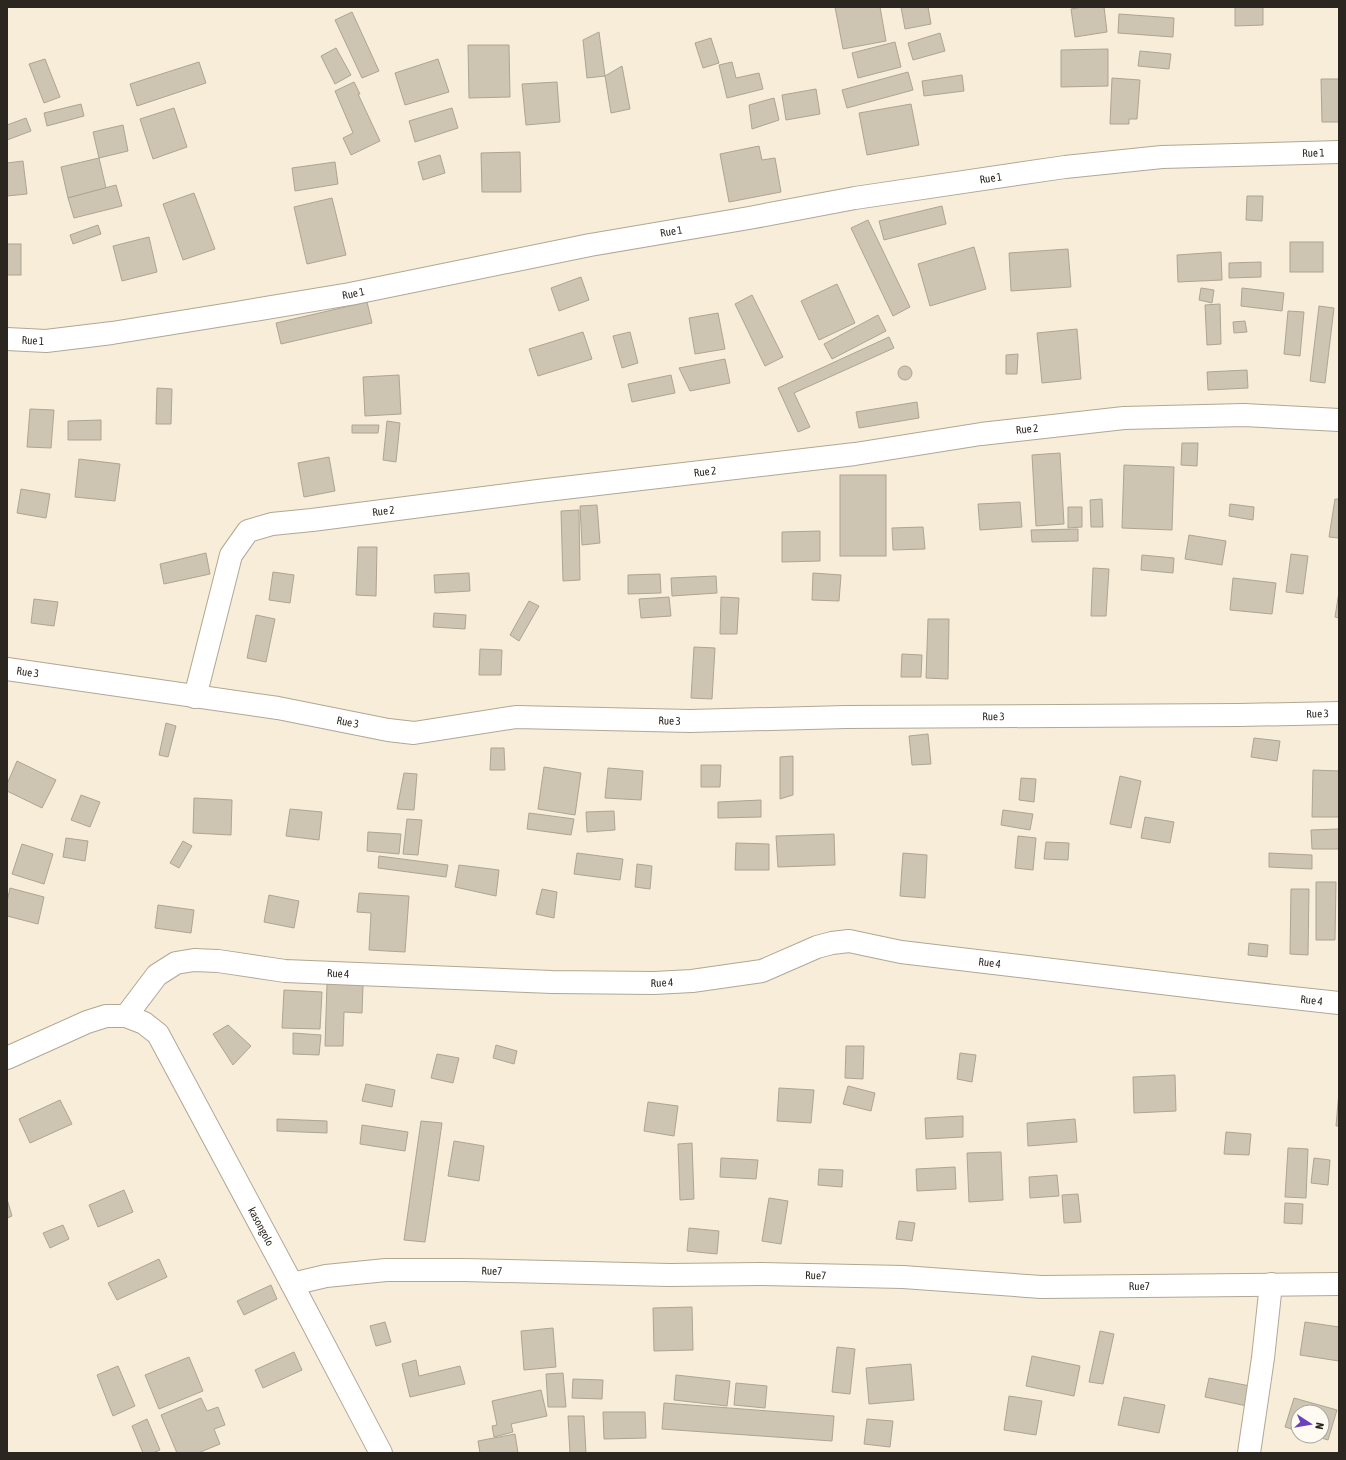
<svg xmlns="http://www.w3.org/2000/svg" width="1346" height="1460" font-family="'Asap Condensed',sans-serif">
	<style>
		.building { fill: #cdc4b1; stroke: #ada492 }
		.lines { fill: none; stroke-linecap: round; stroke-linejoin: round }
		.street-casing { stroke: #b0a795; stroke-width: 24 }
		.street { stroke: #fff; stroke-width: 22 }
		.labels { text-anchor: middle; stroke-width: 3.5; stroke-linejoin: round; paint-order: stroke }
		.street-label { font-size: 11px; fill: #2b2720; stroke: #fffbf3 }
	</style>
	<rect width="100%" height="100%" fill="#f7edd9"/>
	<g class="building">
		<polygon points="835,7 880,7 886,41 843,49"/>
		<polygon points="901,7 928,7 931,24 905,29"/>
		<polygon points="1082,7 1104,7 1107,32 1075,37 1071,9"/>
		<polygon points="1235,7 1263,7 1263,25 1235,26"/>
		<polygon points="352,12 379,71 362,78 335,20"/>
		<polygon points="1119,14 1174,18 1173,37 1118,33"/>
		<polygon points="599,32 605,76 587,78 583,40"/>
		<polygon points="940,33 945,51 913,60 908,43"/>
		<polygon points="711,38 719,63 703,68 695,43"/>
		<polygon points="895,42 901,67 858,78 852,53"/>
		<polygon points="468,45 509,45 510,97 469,98"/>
		<polygon points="336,48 351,75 335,84 321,56"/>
		<polygon points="1108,49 1108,86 1061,87 1061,50"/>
		<polygon points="1140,51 1171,54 1169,69 1138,66"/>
		<polygon points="45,59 60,97 44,103 29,64"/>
		<polygon points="438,59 449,92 405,105 395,73"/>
		<polygon points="199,62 206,83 137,106 130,84"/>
		<polygon points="732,62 736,78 759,73 763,89 727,98 719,65"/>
		<polygon points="622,66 630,109 611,113 605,76"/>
		<polygon points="908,72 913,90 847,108 842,90"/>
		<polygon points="962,75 964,91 924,96 922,81"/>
		<polygon points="1112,78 1140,80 1137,119 1129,119 1129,124 1110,124"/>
		<polygon points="1321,79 1339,79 1339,122 1322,122"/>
		<polygon points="354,82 360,94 358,94 380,141 351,155 343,138 353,133 335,91"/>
		<polygon points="557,82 560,122 526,125 522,84"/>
		<polygon points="816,89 820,114 786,120 782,95"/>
		<polygon points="774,98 779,120 752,129 749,105"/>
		<polygon points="81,104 84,116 47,126 44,113"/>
		<polygon points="911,104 919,145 867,155 859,113"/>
		<polygon points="174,108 187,147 153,159 140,119"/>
		<polygon points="452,108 458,128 415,142 409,121"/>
		<polygon points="26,118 31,131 7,140 7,125"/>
		<polygon points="123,125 128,151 99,158 93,132"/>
		<polygon points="759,146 762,160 775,158 781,192 729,202 720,154"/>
		<polygon points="520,152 521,192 482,192 481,153"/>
		<polygon points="440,155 445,173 423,180 418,162"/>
		<polygon points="99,158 106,188 68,198 61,167"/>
		<polygon points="23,161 27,194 7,196 7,163"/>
		<polygon points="335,162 338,184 295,191 292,168"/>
		<polygon points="116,185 122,206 74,218 68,198"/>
		<polygon points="194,193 215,249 183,260 163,204"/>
		<polygon points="1247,196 1263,196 1262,221 1246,220"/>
		<polygon points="332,198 346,255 307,264 294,207"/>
		<polygon points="942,206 946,224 884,240 879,221"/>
		<polygon points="868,220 910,307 893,316 851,228"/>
		<polygon points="98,225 101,234 73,244 70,235"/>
		<polygon points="149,237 157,272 122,281 113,246"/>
		<rect x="1290" y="242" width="33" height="30"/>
		<rect x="7" y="244" width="14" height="31"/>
		<polygon points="974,247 986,289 930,306 918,264"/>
		<polygon points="1068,249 1071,287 1011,291 1009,253"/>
		<polygon points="1221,252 1222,280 1178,282 1177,255"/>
		<polygon points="1261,262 1261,277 1229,278 1229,263"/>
		<polygon points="581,277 589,300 559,311 551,288"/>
		<polygon points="837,284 855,323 819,340 801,301"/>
		<polygon points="1201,288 1214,290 1212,303 1199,300"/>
		<polygon points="1242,288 1284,293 1282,311 1241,306"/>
		<polygon points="752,295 783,357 765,366 735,304"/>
		<polygon points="367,302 372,323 281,344 276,323"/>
		<polygon points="1220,304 1221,344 1207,345 1205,305"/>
		<polygon points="1319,306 1334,308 1325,383 1310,381"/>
		<polygon points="1288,311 1304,312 1300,356 1284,354"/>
		<polygon points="718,313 725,349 695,354 689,318"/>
		<polygon points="878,315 886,331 832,359 824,344"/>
		<polygon points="1245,321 1247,332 1234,333 1233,322"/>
		<polygon points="1077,329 1081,379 1042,383 1037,333"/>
		<polygon points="583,332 592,359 538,376 529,349"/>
		<polygon points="630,332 638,363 622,368 613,336"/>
		<polygon points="889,337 894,348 794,393 810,427 798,432 778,388"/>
		<polygon points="1018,354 1017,374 1006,374 1006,355"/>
		<polygon points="725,359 730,383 690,391 679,368"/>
		<circle cx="905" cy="373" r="7"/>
		<polygon points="1247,370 1248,388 1208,390 1207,372"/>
		<polygon points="399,375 401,414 365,416 363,377"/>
		<polygon points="671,375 675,393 632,402 628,384"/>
		<polygon points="157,388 172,389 171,424 156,424"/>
		<polygon points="917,402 919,418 859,428 856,412"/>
		<polygon points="30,409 54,410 51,448 27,447"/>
		<polygon points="101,420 101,440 68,440 68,421"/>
		<polygon points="387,421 400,423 396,462 383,460"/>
		<polygon points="352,425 379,425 378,433 352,433"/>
		<polygon points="1182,443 1198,443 1197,466 1181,465"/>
		<polygon points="1060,453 1064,524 1036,526 1032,455"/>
		<polygon points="329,457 335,491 304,497 298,463"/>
		<polygon points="79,459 120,464 115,501 75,497"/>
		<polygon points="1124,465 1174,467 1172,530 1122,528"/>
		<rect x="840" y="475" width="46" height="81"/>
		<polygon points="21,489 50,494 46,518 17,513"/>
		<polygon points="1102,499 1103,527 1091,527 1090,500"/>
		<polygon points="1335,499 1339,499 1339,538 1329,537"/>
		<polygon points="1020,502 1022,527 980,530 978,504"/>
		<polygon points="1230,504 1254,507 1253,520 1229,516"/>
		<polygon points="597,505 600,543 582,545 580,506"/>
		<polygon points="1068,507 1082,507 1082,527 1068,528"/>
		<polygon points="579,510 580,580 563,581 561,511"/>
		<polygon points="923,527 925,549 893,550 892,528"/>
		<polygon points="1078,529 1078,541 1032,542 1031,530"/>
		<polygon points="820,531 820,561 782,562 782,532"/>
		<polygon points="1189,535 1226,541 1222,565 1185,559"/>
		<polygon points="358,547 377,547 376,596 356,595"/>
		<polygon points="206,553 210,574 164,584 160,564"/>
		<polygon points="1291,554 1308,556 1303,594 1286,592"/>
		<polygon points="1142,555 1174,558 1173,573 1141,570"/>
		<polygon points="1093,568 1109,569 1106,616 1091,616"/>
		<polygon points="273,572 294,575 290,603 269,600"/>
		<polygon points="469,573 470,591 435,593 434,575"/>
		<polygon points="813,573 841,575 839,601 812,600"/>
		<polygon points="660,574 661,593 628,594 628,575"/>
		<polygon points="716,576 717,593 672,596 671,578"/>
		<polygon points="1233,578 1276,583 1272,614 1230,610"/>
		<polygon points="1339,592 1339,618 1335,617"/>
		<polygon points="669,597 671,616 641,618 639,599"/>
		<polygon points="721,597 739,598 737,634 720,634"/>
		<polygon points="34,599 58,602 54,626 31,623"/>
		<polygon points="529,601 539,606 519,641 510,635"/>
		<polygon points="434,613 466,615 465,629 433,627"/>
		<polygon points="256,615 275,619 266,662 247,658"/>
		<polygon points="928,619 949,619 948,679 926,678"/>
		<polygon points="694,647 715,648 712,699 691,698"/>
		<polygon points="480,649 502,650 501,675 479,675"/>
		<polygon points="902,654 922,655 921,677 901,677"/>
		<polygon points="166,723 176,726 168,757 159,755"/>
		<polygon points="928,734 931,764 912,765 909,736"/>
		<polygon points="1254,738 1280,741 1277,761 1251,757"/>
		<polygon points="491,748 504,748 505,770 490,770"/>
		<polygon points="793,756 793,795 780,799 780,757"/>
		<polygon points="17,761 56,780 42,808 7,791 7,784"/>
		<polygon points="701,765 721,765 720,787 701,787"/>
		<polygon points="544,767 581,773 575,815 538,809"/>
		<polygon points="608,768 643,771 641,800 605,798"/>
		<polygon points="1313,770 1339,771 1339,817 1312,817"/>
		<polygon points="404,773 417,774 414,810 397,809"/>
		<polygon points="1120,776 1141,781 1131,828 1110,824"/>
		<polygon points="1021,778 1036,779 1034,802 1019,800"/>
		<polygon points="81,795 100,802 90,827 71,820"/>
		<polygon points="194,798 232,800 231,835 193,833"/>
		<polygon points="761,800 761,817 718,818 718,802"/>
		<polygon points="290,809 322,812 319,840 286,836"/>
		<polygon points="1003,810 1033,814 1030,830 1001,825"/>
		<polygon points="614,811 615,830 587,832 586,812"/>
		<polygon points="529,813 574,819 571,835 527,829"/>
		<polygon points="1145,817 1174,822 1170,843 1141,838"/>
		<polygon points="407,819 422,820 418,855 403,854"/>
		<polygon points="1339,829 1339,849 1312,849 1311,830"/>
		<polygon points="368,832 401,834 399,854 367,851"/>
		<polygon points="834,834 835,865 778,867 776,836"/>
		<polygon points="1018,836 1036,838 1033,870 1015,868"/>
		<polygon points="66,838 88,841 85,861 63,857"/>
		<polygon points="183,841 192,846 179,868 170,863"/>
		<polygon points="1046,842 1069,843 1068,860 1044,859"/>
		<polygon points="736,843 769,844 769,870 735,870"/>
		<polygon points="22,844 53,854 44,884 12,874"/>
		<polygon points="577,853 623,859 620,880 574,874"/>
		<polygon points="903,853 927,855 925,898 900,896"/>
		<polygon points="1269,853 1312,855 1312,869 1269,867"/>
		<polygon points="379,856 448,865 446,877 378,868"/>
		<polygon points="637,864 652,866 650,889 635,887"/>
		<polygon points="459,865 499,870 496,896 455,887"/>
		<polygon points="1316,882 1336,882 1335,940 1316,940"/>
		<polygon points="10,888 44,897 38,924 7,916 7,902"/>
		<polygon points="542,889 557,892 554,918 536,914"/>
		<polygon points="1291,889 1309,889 1308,955 1290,954"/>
		<polygon points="359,893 409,896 405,952 369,950 371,913 357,912"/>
		<polygon points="269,895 299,901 294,928 264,922"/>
		<polygon points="158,905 194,910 191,933 155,928"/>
		<polygon points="1249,943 1268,945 1267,957 1248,955"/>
		<polygon points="327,984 363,985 362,1013 344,1012 343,1046 325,1046"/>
		<polygon points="284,990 322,992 320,1029 282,1028"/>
		<polygon points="228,1025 251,1046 233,1065 213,1034"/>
		<polygon points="293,1033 321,1035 319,1055 293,1054"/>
		<polygon points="496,1045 517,1051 514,1064 493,1058"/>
		<polygon points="846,1046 864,1046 863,1079 845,1078"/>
		<polygon points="960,1053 976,1055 972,1082 957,1079"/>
		<polygon points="437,1054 459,1058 453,1083 431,1078"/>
		<polygon points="1175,1075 1176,1111 1134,1113 1133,1077"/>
		<polygon points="366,1084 395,1090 392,1107 362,1101"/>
		<polygon points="848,1086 875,1093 871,1111 843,1104"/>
		<polygon points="779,1088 814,1090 811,1123 777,1121"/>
		<polygon points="1339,1092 1339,1126 1336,1126"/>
		<polygon points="60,1100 72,1124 30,1143 19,1119"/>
		<polygon points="648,1102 678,1106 674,1136 644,1131"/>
		<polygon points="963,1116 963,1137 926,1139 925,1118"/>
		<polygon points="277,1119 327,1121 327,1133 277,1131"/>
		<polygon points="1075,1119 1077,1142 1028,1146 1027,1123"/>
		<polygon points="421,1121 442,1123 425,1242 404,1240"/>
		<polygon points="362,1125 408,1132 405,1151 360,1144"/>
		<polygon points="1226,1132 1251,1134 1249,1155 1224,1154"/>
		<polygon points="454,1141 484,1146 479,1181 448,1176"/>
		<polygon points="692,1143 694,1199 680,1200 678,1144"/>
		<polygon points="1288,1148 1308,1149 1306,1198 1285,1197"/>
		<polygon points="1001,1152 1003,1200 969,1202 967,1153"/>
		<polygon points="721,1158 758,1160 756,1179 720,1177"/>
		<polygon points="1314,1158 1330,1160 1328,1185 1311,1183"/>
		<polygon points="955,1167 956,1189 917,1191 916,1169"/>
		<polygon points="819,1169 843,1170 842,1187 818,1185"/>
		<polygon points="1057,1175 1059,1196 1030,1198 1029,1177"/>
		<polygon points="124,1190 133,1212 98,1227 89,1205"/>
		<polygon points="1078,1194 1081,1222 1064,1223 1062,1195"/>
		<polygon points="769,1198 788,1201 781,1244 762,1241"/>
		<polygon points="7,1199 12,1216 7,1218"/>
		<polygon points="1285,1203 1303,1204 1302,1224 1284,1223"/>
		<polygon points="899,1221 915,1223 912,1241 896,1239"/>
		<polygon points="63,1225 69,1239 50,1248 43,1233"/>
		<polygon points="689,1228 719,1231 717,1254 687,1251"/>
		<polygon points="159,1259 167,1277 117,1300 108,1283"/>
		<polygon points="271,1285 277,1299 244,1315 237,1301"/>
		<polygon points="692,1307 693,1350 654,1351 653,1308"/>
		<polygon points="385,1322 391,1342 376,1346 370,1326"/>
		<polygon points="1305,1322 1339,1327 1339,1361 1300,1355"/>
		<polygon points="553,1328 556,1367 524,1370 521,1331"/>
		<polygon points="1100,1331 1114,1334 1103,1384 1089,1382"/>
		<polygon points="837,1347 855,1349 850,1394 832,1392"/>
		<polygon points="294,1352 302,1370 263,1388 255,1370"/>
		<polygon points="1032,1356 1080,1366 1074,1396 1026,1386"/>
		<polygon points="189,1357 203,1391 159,1409 145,1375"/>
		<polygon points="416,1360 419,1376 460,1366 465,1384 410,1397 402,1364"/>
		<polygon points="911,1364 914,1400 869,1404 866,1368"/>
		<polygon points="118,1366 135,1406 113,1416 97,1375"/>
		<polygon points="563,1373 566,1407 548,1407 546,1374"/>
		<polygon points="676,1375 730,1381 727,1406 674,1400"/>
		<polygon points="1209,1378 1250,1386 1247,1406 1205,1397"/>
		<polygon points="573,1379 603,1380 602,1399 572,1398"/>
		<polygon points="736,1383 767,1386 765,1408 734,1405"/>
		<polygon points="541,1390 547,1416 511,1424 513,1432 494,1437 492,1426 497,1425 492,1401"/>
		<polygon points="1009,1396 1042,1401 1036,1435 1004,1430"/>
		<polygon points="1124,1397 1165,1405 1159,1433 1118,1425"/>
		<polygon points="201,1398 207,1411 218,1407 225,1425 214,1429 220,1444 198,1453 177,1453 161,1415"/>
		<polygon points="1294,1398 1337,1410 1328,1440 1315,1436 1322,1436 1322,1412 1298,1412 1298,1431 1285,1427"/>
		<polygon points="664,1403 834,1416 832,1441 662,1429"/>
		<polygon points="603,1412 645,1412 646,1438 604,1439"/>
		<polygon points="568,1416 584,1416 586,1453 570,1453"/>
		<polygon points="147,1419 160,1450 153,1453 143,1453 132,1426"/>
		<polygon points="867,1419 893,1421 890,1447 864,1444"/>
		<polygon points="515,1434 518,1453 480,1453 478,1441"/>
	</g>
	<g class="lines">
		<defs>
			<g id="street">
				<path id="s1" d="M7 339 46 341 112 333 236 313 350 294 590 245 749 218 855 198 1065 167 1162 157 1339 152"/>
				<path id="s2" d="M7 669 278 708 388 730 414 733 516 717 690 721 846 717 1239 715 1339 713"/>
				<path id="s3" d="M195 697 231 555 248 531 272 524 312 520 538 491 855 454 981 434 1124 418 1244 415 1339 420"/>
				<path id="s4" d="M126 1016 157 975 176 963 194 960 218 961 285 971 552 982 654 983 692 981 762 971 817 947 832 943 849 941 901 952 1229 991 1339 1003"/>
				<path id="s5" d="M7 1058 87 1022 106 1016H126L144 1023 158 1034 292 1284 381 1453"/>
				<path id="s6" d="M292 1284 326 1276 386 1270H464L669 1275 761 1274 903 1277 1041 1287 1339 1284"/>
				<polyline points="1249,1453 1263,1358 1271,1284"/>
			</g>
		</defs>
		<use href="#street" class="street-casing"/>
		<use href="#street" class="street"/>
	</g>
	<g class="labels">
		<g class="street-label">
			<text dy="4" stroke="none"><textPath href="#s1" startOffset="1322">Rue 1</textPath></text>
			<text dy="4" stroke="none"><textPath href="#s1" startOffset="998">Rue 1</textPath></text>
			<text dy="4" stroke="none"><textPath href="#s1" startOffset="674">Rue 1</textPath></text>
			<text dy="4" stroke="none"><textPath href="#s1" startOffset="350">Rue 1</textPath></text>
			<text dy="4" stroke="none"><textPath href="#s1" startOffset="26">Rue 1</textPath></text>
			<text dy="4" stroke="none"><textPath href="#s3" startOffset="962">Rue 2</textPath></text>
			<text dy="4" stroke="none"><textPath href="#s3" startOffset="637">Rue 2</textPath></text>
			<text dy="4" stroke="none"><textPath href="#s3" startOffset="313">Rue 2</textPath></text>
			<text dy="4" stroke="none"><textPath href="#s2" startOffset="21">Rue 3</textPath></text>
			<text dy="4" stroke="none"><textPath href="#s2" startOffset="1317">Rue 3</textPath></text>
			<text dy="4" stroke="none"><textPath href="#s2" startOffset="993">Rue 3</textPath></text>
			<text dy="4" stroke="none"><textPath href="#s2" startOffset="669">Rue 3</textPath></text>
			<text dy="4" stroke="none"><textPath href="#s2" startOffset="345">Rue 3</textPath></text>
			<text dy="4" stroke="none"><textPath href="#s4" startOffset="897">Rue 4</textPath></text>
			<text dy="4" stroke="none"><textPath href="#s4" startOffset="237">Rue 4</textPath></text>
			<text dy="4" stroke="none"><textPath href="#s4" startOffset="561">Rue 4</textPath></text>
			<text dy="4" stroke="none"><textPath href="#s4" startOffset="1221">Rue 4</textPath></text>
			<text dy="4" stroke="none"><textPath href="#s5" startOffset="383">kasongolo</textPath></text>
			<text dy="4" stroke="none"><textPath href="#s6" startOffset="201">Rue7</textPath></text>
			<text dy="4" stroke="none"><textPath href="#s6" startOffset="525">Rue7</textPath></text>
			<text dy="4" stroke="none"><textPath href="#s6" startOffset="849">Rue7</textPath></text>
		</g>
	</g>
	<rect width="1346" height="1460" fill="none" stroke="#2b2720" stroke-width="16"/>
	<g transform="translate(1310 1424) rotate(102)"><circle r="19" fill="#fffbf3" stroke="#aaa69f"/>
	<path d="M0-3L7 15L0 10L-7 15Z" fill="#6a43bc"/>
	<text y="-6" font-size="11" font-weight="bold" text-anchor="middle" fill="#2b2720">N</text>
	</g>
</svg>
